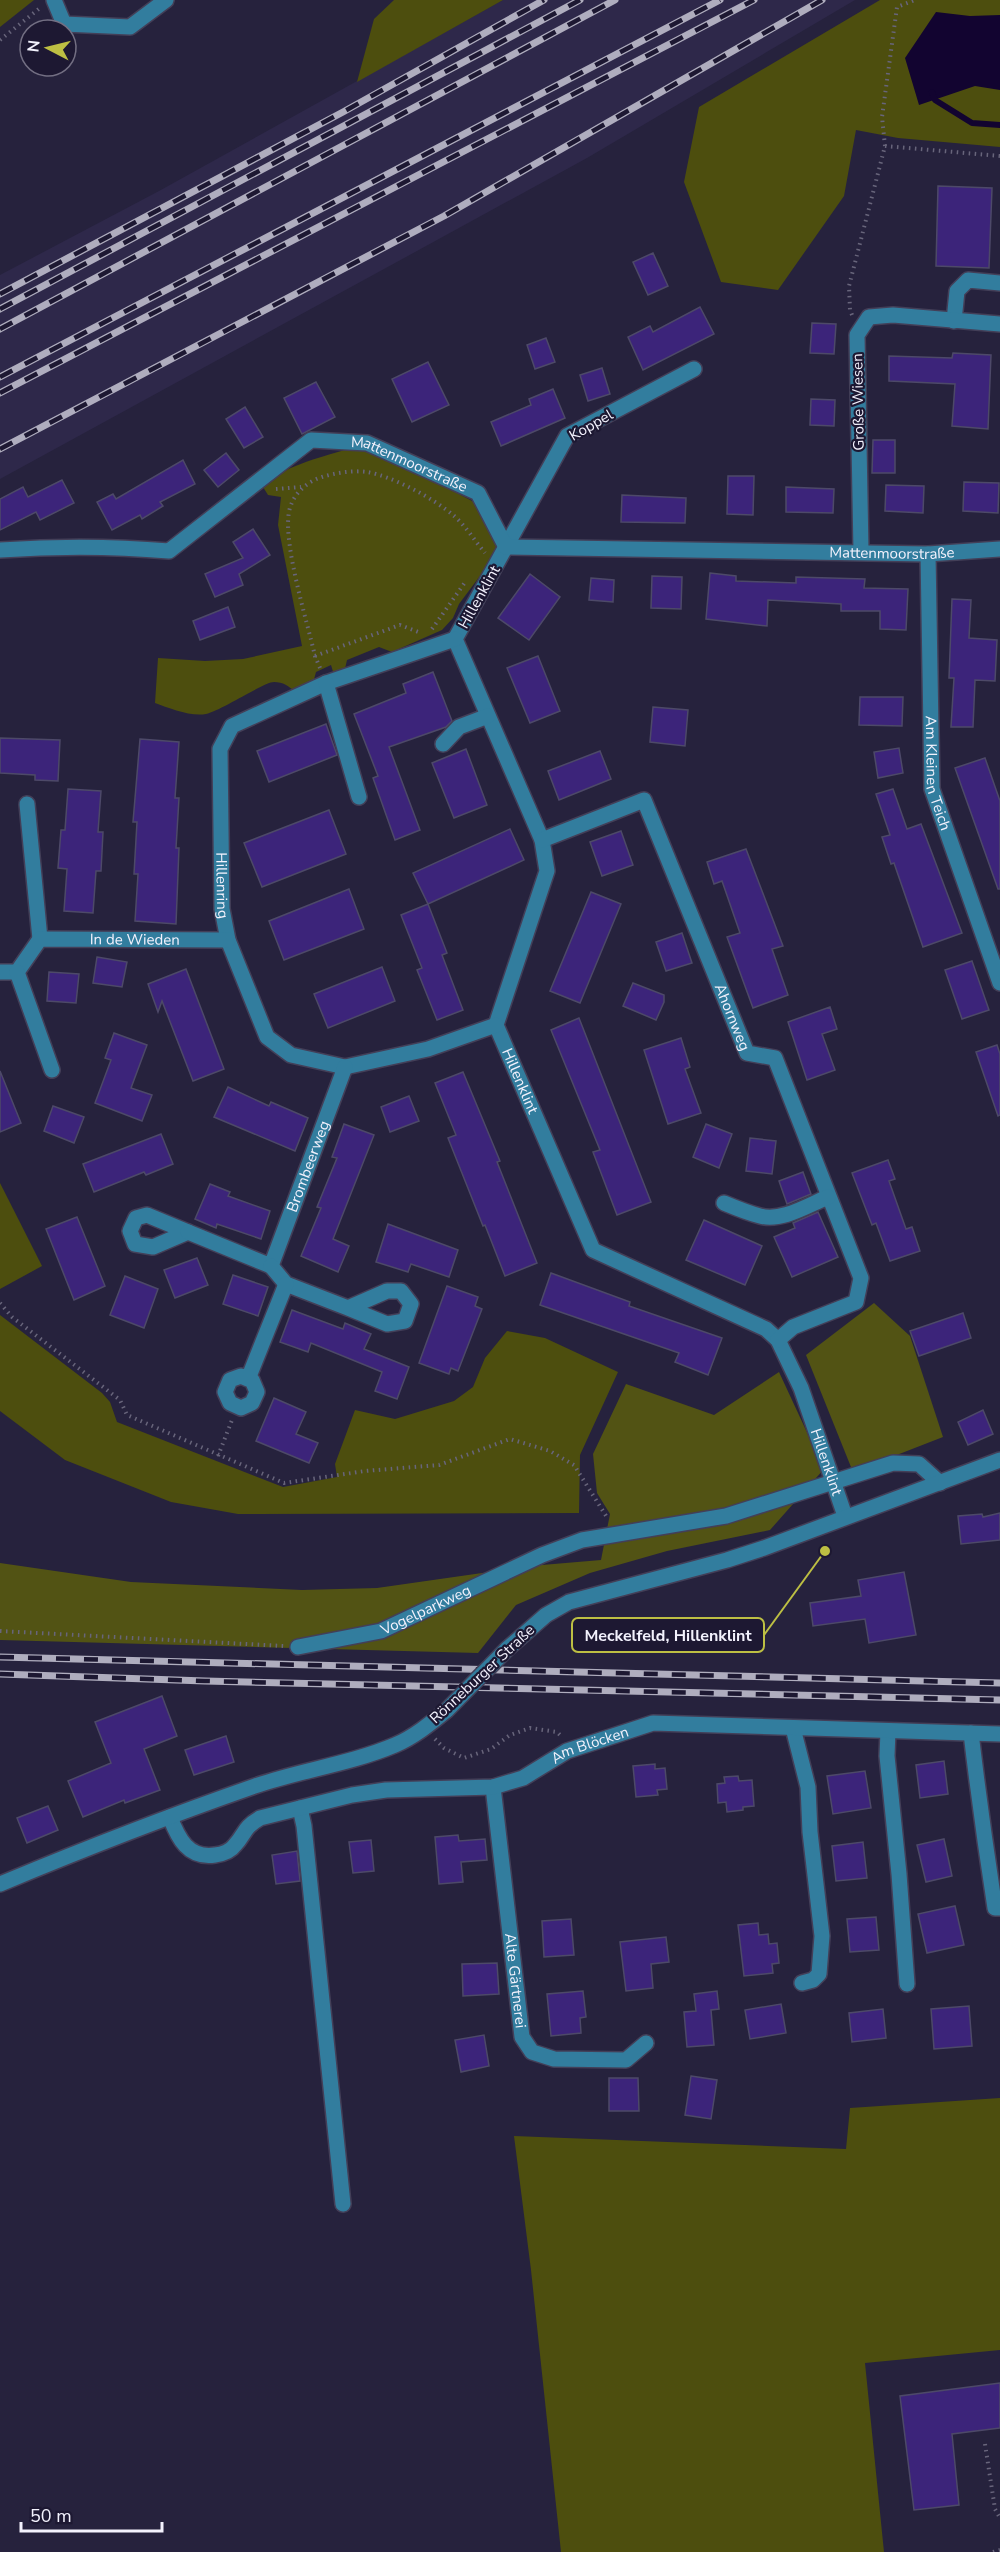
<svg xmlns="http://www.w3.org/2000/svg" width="1000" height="2552" font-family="'Nunito Sans',sans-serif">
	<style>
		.built { fill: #2e284a }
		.green { fill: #4d4e0e }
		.forest { fill: #525314 }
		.water { fill: #120430 }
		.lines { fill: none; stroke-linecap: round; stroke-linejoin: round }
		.stream { stroke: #120430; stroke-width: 6 }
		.building { fill: #3c247a; stroke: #4d4968; stroke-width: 1.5 }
		.minor-casing { stroke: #433f58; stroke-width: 18 }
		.path { stroke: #68657b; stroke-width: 4; stroke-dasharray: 1.5 4.5; stroke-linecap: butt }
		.minor { stroke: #327d9e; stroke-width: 15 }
		.rail-casing { stroke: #afadbe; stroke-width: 7 }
		.rail { stroke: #1d1832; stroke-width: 4.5; stroke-dasharray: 14; stroke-linecap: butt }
		.minor-bridge-casing { stroke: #433f58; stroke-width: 18; stroke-linecap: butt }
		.minor-bridge { stroke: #327d9e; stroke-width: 15 }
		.labels { text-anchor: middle; stroke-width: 4.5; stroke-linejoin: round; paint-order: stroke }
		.street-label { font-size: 15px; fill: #f3f2fd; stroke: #1d1832 }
		.leader { fill: none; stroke: #bdbf43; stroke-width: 2 }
		.callout-dot { fill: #bdbf43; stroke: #1d1832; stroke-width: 2 }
		.callout { fill: #1d1832; stroke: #bdbf43; stroke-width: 2 }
		.callout-label { font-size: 16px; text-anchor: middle; font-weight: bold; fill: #f3f2fd }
	</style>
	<rect width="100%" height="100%" fill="#26223d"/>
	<polygon class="built" points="503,0 855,0 587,158 0,479 0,275 159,191"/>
	<g class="green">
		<polygon points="0,0 34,0 0,27"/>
		<polygon points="394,0 503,0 357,82 374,19"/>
		<polygon points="880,0 1000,0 1000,147 898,138 856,130 844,196 778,290 721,282 684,182 699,107"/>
		<path d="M345 450 370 451 393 458 472 501 483 511 501 539 495 556 459 604 453 618 442 630 392 652 379 647 347 660 344 673 334 675 331 665 316 672 312 687 295 692C289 686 283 682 274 682 264 682 222 710 206 714 191 717 169 708 155 703L158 658 205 661 243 659 302 646 278 525 281 497 268 495 263 487C280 467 321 457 345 450Z"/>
		<polygon points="0,1183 42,1266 0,1289"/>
		<polygon points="0,1315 102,1393 110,1402 117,1422 283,1487 337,1477 335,1464 355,1410 395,1419 454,1401 473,1387 485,1358 507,1331 545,1338 618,1372 580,1455 579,1513 238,1514 171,1502 65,1460 0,1411"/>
		<polygon points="1000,2098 1000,2350 865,2363 884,2552 561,2552 531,2270 514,2136 846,2149 850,2108"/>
	</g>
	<g class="forest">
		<polygon points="874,1303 910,1336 943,1437 853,1472 806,1355"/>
		<polygon points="779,1372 824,1469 770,1530 667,1551 590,1573 516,1605 478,1653 0,1640 0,1563 131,1582 302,1590 377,1588 530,1566 601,1560 610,1514 597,1493 593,1454 626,1384 714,1415"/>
	</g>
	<polygon class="water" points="936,12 970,16 1000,15 1000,90 975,86 919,105 905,58"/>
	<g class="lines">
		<polyline class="stream" points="932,92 935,100 972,123 1000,125"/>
	</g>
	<g class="building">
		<polygon points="938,186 992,188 989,268 936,266"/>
		<polygon points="653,253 668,286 648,295 633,262"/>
		<polygon points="700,307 714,334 643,370 628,337 650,326 653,332"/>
		<polygon points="812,323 836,324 834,354 810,353"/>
		<polygon points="546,338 555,362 535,369 527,345"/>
		<polygon points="953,353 991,355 988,429 952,426 955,384 889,381 889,356 952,358"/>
		<polygon points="428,362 449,405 412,422 392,379"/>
		<polygon points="602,368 610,394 588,401 580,375"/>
		<polygon points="316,382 335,417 302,434 284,398"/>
		<polygon points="553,389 565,418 501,446 491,422 531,405 529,399"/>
		<polygon points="811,399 835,400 834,426 810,425"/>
		<polygon points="245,407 263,437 244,448 226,419"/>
		<polygon points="873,440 895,440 895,473 872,473"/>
		<polygon points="226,453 239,470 218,487 204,470"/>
		<polygon points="183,460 195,484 160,502 163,506 142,519 140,515 112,530 97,502 113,494 116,499"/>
		<polygon points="728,476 754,476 753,515 727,514"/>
		<polygon points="62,480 74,503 40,520 36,512 0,530 0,499 23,487 28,497"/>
		<polygon points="964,482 999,483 998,513 963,511"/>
		<polygon points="886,485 924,486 923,513 885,511"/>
		<polygon points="786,487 834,489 833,513 786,512"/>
		<polygon points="622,495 686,498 685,523 621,522"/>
		<polygon points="253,529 270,555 239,574 243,585 215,597 205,574 243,558 233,542"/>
		<polygon points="710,573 736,576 736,581 796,583 796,577 865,579 864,588 908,589 906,630 880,629 880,611 841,611 841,604 768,600 767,626 706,619"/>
		<polygon points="530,574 560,597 529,640 498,618"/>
		<polygon points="652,576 682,577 681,609 651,608"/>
		<polygon points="591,578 614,580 613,602 589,600"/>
		<polygon points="952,599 971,600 969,638 997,640 995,681 975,680 973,727 951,727 954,678 949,678"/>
		<polygon points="228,607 235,627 200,640 193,621"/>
		<polygon points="538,656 560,711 530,723 507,668"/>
		<polygon points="433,672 452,721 446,727 389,747 420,830 395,840 373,778 378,776 354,714 406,693 403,684"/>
		<polygon points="860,697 903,697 902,726 859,725"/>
		<polygon points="653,707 688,710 685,746 650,742"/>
		<polygon points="326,724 337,755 269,782 257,751"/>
		<polygon points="0,738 60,740 58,781 35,780 35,775 0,773"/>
		<polygon points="140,739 179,742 175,798 179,798 176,848 179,848 176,924 135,921 138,874 134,874 137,822 133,822"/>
		<polygon points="899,748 903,773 878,778 874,752"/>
		<polygon points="466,749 487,805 454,818 432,763"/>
		<polygon points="600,751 611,779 559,800 548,771"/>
		<polygon points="985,758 1000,801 1000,889 998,889 955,768"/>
		<polygon points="68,789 101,791 98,832 103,832 101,871 96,871 93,913 64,911 67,869 58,868 61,830 65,830"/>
		<polygon points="893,789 907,829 921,824 962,933 923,947 894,863 891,864 882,837 890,835 876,794"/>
		<polygon points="329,810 346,854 262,887 244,843"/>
		<polygon points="510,829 524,860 428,904 413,873"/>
		<polygon points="621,831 633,865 602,876 590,842"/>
		<polygon points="746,849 783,946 772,949 788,995 753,1008 727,937 740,933 722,881 714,884 707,862"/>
		<polygon points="349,889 364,929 284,960 269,921"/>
		<polygon points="591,892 621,904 580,1003 550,991"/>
		<polygon points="428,904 447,953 442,955 463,1010 437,1020 417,970 422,968 401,915"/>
		<polygon points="682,933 692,963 666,971 656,942"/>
		<polygon points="97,957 127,962 122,987 93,983"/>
		<polygon points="972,961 989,1010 962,1019 945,970"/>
		<polygon points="382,967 395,1001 328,1028 314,994"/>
		<polygon points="186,969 224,1069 193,1081 162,1001 158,1012 148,984"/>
		<polygon points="49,972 79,974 76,1003 47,1001"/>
		<polygon points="633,983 664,995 664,1002 656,1020 623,1006"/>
		<polygon points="830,1007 837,1029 822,1034 835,1070 807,1080 788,1022"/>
		<polygon points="579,1018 651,1202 617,1215 593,1152 600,1150 551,1030"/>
		<polygon points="114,1033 147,1045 131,1088 152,1095 142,1121 95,1103 111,1060 105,1058"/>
		<polygon points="681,1038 690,1067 685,1069 701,1113 668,1124 644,1050"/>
		<polygon points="997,1045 1000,1054 1000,1115 998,1116 976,1052"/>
		<polygon points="0,1071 21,1123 0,1132"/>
		<polygon points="463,1072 500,1161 497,1162 537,1263 505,1276 485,1225 483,1226 448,1138 456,1135 435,1083"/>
		<polygon points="228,1087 269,1106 271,1102 308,1118 295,1151 214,1117"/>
		<polygon points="409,1096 419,1121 390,1132 381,1107"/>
		<polygon points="53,1106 84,1117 74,1143 44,1131"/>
		<polygon points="344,1124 374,1135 333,1239 349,1246 338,1272 301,1256 321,1208 317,1207 337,1158 332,1157"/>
		<polygon points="706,1124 732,1134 719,1168 693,1157"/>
		<polygon points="161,1134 173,1164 146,1175 144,1172 94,1192 83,1164"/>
		<polygon points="750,1138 776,1141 772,1174 746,1171"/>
		<polygon points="888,1160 895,1179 889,1181 906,1229 912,1227 920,1251 890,1261 876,1223 872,1225 852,1173"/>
		<polygon points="803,1172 811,1194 787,1204 779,1181"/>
		<polygon points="210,1184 230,1192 228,1196 270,1211 261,1239 217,1224 216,1228 195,1219"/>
		<polygon points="818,1212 838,1257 792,1277 774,1237 795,1228 793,1223"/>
		<polygon points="77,1217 105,1286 74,1300 46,1229"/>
		<polygon points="704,1220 762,1246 745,1285 686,1260"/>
		<polygon points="388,1224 458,1250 449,1277 411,1264 408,1272 376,1262"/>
		<polygon points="197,1258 208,1285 175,1298 164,1270"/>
		<polygon points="551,1273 630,1302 629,1306 722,1338 708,1375 675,1362 679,1353 540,1305"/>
		<polygon points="233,1275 268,1287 258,1316 223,1304"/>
		<polygon points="125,1276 158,1289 144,1328 110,1315"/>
		<polygon points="447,1286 478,1297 475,1306 482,1309 458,1371 451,1368 449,1374 419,1363"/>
		<polygon points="292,1310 343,1329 345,1323 371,1334 364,1349 409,1367 397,1399 375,1391 382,1372 311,1343 308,1352 280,1342"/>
		<polygon points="963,1313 971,1338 919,1356 910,1331"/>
		<polygon points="274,1398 306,1412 296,1434 318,1443 309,1463 256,1441"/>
		<polygon points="983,1410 993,1434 968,1445 958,1422"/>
		<polygon points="1000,1513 1000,1540 961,1544 958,1516 982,1514 983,1517"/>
		<polygon points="904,1572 916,1635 869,1643 865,1619 813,1626 810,1603 861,1596 858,1580"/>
		<polygon points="162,1696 177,1736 144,1749 160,1790 125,1803 124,1800 83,1817 68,1781 111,1763 95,1722"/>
		<polygon points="226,1736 234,1762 194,1775 185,1750"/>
		<polygon points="944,1761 948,1794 920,1798 916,1765"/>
		<polygon points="655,1764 655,1769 665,1768 667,1789 657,1790 658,1795 636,1797 633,1766"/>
		<polygon points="865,1771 871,1808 833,1814 827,1776"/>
		<polygon points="738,1776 739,1781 752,1780 754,1806 743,1807 743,1810 727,1812 726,1802 718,1803 717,1784 725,1783 724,1777"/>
		<polygon points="48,1806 58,1830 27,1843 17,1818"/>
		<polygon points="458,1835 459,1841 485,1839 487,1860 461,1862 463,1882 439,1884 435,1837"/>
		<polygon points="944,1839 952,1876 926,1882 917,1845"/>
		<polygon points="371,1840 374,1871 353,1873 349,1842"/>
		<polygon points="863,1842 867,1878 836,1881 832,1846"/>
		<polygon points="297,1851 300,1881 276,1884 272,1855"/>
		<polygon points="955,1906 964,1945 927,1953 918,1914"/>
		<polygon points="876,1917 879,1950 850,1952 847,1919"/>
		<polygon points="571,1919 574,1955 544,1957 542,1921"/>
		<polygon points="758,1923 759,1935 768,1934 769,1944 777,1943 779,1963 772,1964 773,1973 744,1976 738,1925"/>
		<polygon points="666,1937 669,1962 651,1964 653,1988 626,1991 620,1942"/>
		<polygon points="497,1963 499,1994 463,1996 462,1964"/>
		<polygon points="583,1991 586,2017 580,2018 581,2033 551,2036 547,1994"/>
		<polygon points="717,1991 719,2009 711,2010 714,2045 687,2047 684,2012 696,2011 694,1994"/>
		<polygon points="781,2004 786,2033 750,2039 745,2010"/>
		<polygon points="969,2006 972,2046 934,2049 931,2009"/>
		<polygon points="883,2009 886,2038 852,2042 849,2013"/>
		<polygon points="484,2035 489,2066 461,2072 455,2040"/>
		<polygon points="691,2076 717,2080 711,2119 685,2115"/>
		<polygon points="609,2078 638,2078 639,2111 609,2111"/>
		<polygon points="1000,2383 1000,2428 952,2434 959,2505 914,2510 900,2396"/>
	</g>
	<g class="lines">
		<defs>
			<g id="minor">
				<polyline points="54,0 64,24 130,27 166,0"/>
				<polyline points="954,321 957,291 968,280 1000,283"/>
				<path id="s1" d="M694 369 567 436 455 639 542 840 547 871 496 1025 593 1250 766 1329 778 1340 801 1388 845 1516"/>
				<path id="s2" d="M0 550C57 546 112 546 169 551L311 440 367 443 478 493 506 547 928 554 1000 549"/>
				<polyline points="861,551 857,335 869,317 893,315 1000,324"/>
				<path id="s3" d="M928 554 932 789 1000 983"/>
				<path id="s4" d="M455 639 326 683 232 726 220 749 222 909 228 940 267 1037 291 1055 345 1067 428 1049 496 1025"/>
				<polyline points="326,683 359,797"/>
				<polyline points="443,744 459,727 488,716"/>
				<polyline points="27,804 40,939"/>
				<path id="s5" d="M542 840 644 800 747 1053 775 1058 861 1278 856 1302 793 1327 778 1340"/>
				<path id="s6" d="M0 972H17L40 939 228 940"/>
				<polyline points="17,972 52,1070"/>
				<path d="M724 1203C736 1208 748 1213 760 1216 782 1222 808 1205 828 1197"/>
				<polygon points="147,1215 188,1232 153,1247 135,1244 130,1231 136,1218"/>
				<path id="s7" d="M188 1232 271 1266 345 1067"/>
				<polyline points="271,1266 286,1284 348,1308 387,1291 401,1291 411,1304 405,1321 387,1324 348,1308"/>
				<polyline points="248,1379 241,1376 230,1380 225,1392 230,1403 241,1408 252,1403 257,1392 252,1380 248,1379 286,1284"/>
				<path id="s8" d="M298 1647 381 1631 542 1555 582 1540 726 1516 893 1463 919 1464 940 1483"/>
				<polyline points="507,1649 546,1615 569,1602 727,1560 764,1548 1000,1460"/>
				<polyline points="793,1728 808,1787 810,1832 822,1936 819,1974 813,1980 802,1983"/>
				<polyline points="888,1731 887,1756 899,1874 907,1984"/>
				<path d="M971 1733C978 1792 986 1850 995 1908H1000"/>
				<path id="s9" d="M493 1787 522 2037 532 2052 554 2059 626 2060 646 2043"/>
				<polyline points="300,1808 304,1826 343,2204"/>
				<path id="s10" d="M170 1817C178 1838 188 1859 215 1855 223 1854 230 1852 235 1845 246 1833 243 1828 260 1818L352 1795 386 1790 493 1787 523 1778 567 1751 653 1723 1000 1734"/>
				<path d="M0 1884C84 1849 169 1816 255 1786 301 1770 350 1764 395 1745 414 1737 431 1723 447 1710"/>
			</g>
		</defs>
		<use href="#minor" class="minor-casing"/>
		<g class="path">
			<polyline points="0,40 40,8"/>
			<polyline points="885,146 1000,156"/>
			<polyline points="852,315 850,310 849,286 885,146 882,117 897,7 915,0"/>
			<polyline points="276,489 301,487"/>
			<polyline points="432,629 466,581"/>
			<polyline points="315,656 400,625 421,633"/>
			<path d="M320 668 315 656C307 621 283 544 289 512 292 495 306 482 322 477 335 473 352 470 367 472 392 476 433 498 453 515 465 525 475 541 485 553"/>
			<polyline points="0,1303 12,1317 120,1400 127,1415 284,1483 365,1471 439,1465 510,1439 550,1451 574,1465 608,1519"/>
			<polyline points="218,1456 232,1420"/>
			<polyline points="0,1631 284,1646"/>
			<polyline points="435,1739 444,1748 464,1758 491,1749 510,1735 530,1728 557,1732 561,1736"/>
			<polyline points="985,2444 995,2509 1000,2518"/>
			<polyline points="993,2552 1000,2550"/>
		</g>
		<use href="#minor" class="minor"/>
		<defs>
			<g id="rail">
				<polyline points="0,294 343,112 544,0"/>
				<polyline points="0,309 580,0"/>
				<polyline points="0,329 615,0"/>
				<polyline points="0,377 720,0"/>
				<polyline points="0,393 754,0"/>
				<polyline points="0,449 444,216 822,0"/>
				<polyline points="0,1657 1000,1683"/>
				<polyline points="0,1674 205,1681 1000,1700"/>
			</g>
		</defs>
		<use href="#rail" class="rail-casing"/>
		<use href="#rail" class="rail"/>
		<defs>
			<polyline id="minor-bridge" points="447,1710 507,1649"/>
		</defs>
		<use href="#minor-bridge" class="minor-bridge-casing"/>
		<use href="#minor-bridge" class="minor-bridge"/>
	</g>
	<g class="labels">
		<g class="street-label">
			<text transform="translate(858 402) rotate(-91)" y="5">Große Wiesen</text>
			<text transform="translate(591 425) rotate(-30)" y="5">Koppel</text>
			<text dy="5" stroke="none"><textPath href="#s2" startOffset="452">Mattenmoorstraße</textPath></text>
			<text dy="5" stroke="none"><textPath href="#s2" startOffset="974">Mattenmoorstraße</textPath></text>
			<text transform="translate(479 597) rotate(-61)" y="5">Hillenklint</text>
			<text dy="5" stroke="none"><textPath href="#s3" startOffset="220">Am Kleinen Teich</textPath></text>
			<text dy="5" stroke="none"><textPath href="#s4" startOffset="402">Hillenring</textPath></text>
			<text dy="5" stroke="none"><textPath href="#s6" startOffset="152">In de Wieden</textPath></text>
			<text dy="5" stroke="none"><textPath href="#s5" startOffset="344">Ahornweg</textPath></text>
			<text dy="5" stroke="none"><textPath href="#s1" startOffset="849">Hillenklint</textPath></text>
			<text dy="5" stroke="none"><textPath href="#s7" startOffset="196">Brombeerweg</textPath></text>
			<text dy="5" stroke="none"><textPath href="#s1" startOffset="1371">Hillenklint</textPath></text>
			<text dy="5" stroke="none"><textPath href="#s8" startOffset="134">Vogelparkweg</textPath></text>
			<text transform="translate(482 1674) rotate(-43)" y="5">Rönneburger Straße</text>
			<text dy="5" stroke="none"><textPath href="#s10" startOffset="468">Am Blöcken</textPath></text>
			<text dy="5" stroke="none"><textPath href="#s9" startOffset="195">Alte Gärtnerei</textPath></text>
		</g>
	</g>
	<path class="leader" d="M825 1551L764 1635"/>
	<circle class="callout-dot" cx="825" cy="1551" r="6"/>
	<rect class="callout" x="572" y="1618" width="192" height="34" rx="6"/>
	<g class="callout-label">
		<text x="668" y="1641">Meckelfeld, Hillenklint</text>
	</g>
	<g transform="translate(48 48) rotate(277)"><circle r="28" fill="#1d1832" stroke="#736f83" stroke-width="1.5"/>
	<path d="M0-4.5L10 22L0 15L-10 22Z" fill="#bdbf43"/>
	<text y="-9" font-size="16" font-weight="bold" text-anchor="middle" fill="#f3f2fd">N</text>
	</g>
	<path d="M21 2522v9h141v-9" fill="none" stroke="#f3f2fd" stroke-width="3"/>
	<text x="30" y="2522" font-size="18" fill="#f3f2fd" stroke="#1d1832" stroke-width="4.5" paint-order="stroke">50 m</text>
</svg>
